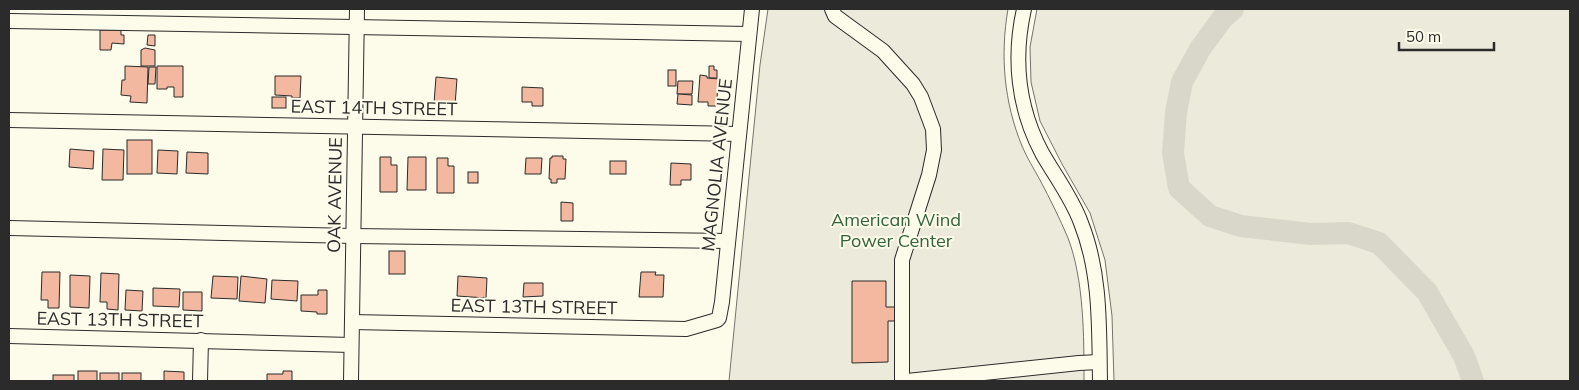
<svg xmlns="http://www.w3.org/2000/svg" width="1579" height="390" font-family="Mulish,sans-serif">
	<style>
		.green { fill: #ecebdb; stroke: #74746e }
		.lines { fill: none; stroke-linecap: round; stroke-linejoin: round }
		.river { stroke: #d8d7c9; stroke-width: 22 }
		.building { fill: #f2b8a0; stroke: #2b2b2b }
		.minor-casing { stroke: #2b2b2b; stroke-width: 16 }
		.minor { stroke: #fdfbea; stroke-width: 14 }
		.labels { text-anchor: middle; stroke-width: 4; stroke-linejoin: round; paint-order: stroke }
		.street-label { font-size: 18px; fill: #2b2b2b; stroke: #fdfbea }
		.park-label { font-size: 18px; fill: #34623c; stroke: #fdfbea }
	</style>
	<rect width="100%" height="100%" fill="#fdfbea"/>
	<g class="green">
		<path d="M768 9H1008C1000 56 1004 102 1022 146 1027 158 1034 169 1040 180 1050 199 1060 219 1068 238 1084 280 1084 337 1084 381H729L760 65Z"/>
		<polygon points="1037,9 1570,9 1570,381 1114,381 1112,316 1105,260 1090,213 1062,164 1040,121 1031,82 1030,47"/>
	</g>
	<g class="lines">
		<polyline class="river" points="1233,9 1222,19 1200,49 1182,82 1176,112 1173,153 1179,188 1210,216 1241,226 1311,234 1348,233 1379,243 1427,292 1464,356 1473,381"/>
	</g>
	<g class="building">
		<polygon points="100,30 121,30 121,35 124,35 124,44 112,43 111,50 100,50"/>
		<polygon points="148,35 155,35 155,46 147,45"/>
		<polygon points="145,48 155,50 155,66 141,66 141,50"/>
		<polygon points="125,66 148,67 147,103 130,102 131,96 121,95 122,80 125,80"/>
		<polygon points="157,66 183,66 183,97 174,97 174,87 167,87 167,89 157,89"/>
		<polygon points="709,66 714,66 714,70 717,70 717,78 709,78"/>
		<polygon points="149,67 156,67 155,84 148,84"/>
		<rect x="668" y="70" width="8" height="16"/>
		<polygon points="700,75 707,76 707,78 719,79 716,106 708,106 708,102 698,102"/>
		<polygon points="275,76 301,76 300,98 292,98 292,96 275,95"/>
		<polygon points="436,77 457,79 455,105 434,103"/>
		<polygon points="678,81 693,81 692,94 677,94"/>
		<polygon points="522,87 543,88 543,106 532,106 532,102 522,102"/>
		<polygon points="678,94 692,95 692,105 677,104"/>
		<rect x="272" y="97" width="14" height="11"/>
		<rect x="127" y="140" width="25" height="34"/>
		<polygon points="70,149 94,151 93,169 69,167"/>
		<polygon points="103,149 124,150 123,180 102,180"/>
		<polygon points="158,150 178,151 177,174 157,173"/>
		<polygon points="187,152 208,153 208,174 186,173"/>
		<polygon points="552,156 563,156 563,159 566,159 565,179 557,179 557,183 551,183 551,179 549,179 550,158 552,158"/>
		<polygon points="380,157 391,157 391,165 397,165 397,192 380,192"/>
		<polygon points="408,157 426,157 426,190 407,190"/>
		<polygon points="437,158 448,158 448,166 454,166 454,193 437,193"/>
		<polygon points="526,158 542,158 541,174 525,174"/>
		<rect x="610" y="161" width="16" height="13"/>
		<polygon points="671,163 691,164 691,180 681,180 681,185 670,185"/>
		<rect x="468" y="172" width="10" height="11"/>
		<polygon points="561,202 573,203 573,221 561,221"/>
		<rect x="389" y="251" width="16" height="23"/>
		<polygon points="42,272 60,272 59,308 48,308 48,300 41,300"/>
		<polygon points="641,272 656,272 655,275 664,275 663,297 639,297"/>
		<polygon points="101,273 119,274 118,310 107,309 107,302 100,302"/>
		<polygon points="70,275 90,276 89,308 70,307"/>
		<polygon points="213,276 238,277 237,299 211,298"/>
		<polygon points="241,276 267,279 265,303 239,301"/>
		<polygon points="458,276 487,278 486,298 457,296"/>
		<polygon points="272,280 298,281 297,301 271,299"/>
		<polygon points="852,281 886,281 886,307 896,307 896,321 888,321 888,362 852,363"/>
		<polygon points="524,283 543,283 543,296 523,297"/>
		<polygon points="153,288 180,289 179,307 153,306"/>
		<polygon points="126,290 143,291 142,311 125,310"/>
		<polygon points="318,290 327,290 327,314 317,314 317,312 301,311 301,295 318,295"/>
		<polygon points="183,292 202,292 202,311 183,310"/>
		<rect x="78" y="371" width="19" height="10"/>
		<polygon points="164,371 184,372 184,381 164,381"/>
		<polygon points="283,371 292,371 292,381 267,381 267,374 283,374"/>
		<rect x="100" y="373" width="19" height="8"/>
		<rect x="122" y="373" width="19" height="8"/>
		<rect x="53" y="375" width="21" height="6"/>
	</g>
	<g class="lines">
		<defs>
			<g id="minor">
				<polyline points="832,9 835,16 883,51 913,84 921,97 933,129 934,150 929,175 902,260 902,381"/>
				<path d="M1024 9C1013 58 1018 108 1042 153 1055 176 1072 198 1081 223 1101 273 1099 328 1100 381"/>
				<polyline points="9,21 749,34"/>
				<polyline points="9,120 739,134"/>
				<polyline points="9,228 353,236 728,241"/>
				<polyline points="352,322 686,329 717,320 719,318 722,302 752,9"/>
				<polyline points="9,336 351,345"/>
				<polyline points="200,381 201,340"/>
				<polyline points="351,381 357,9"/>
				<polyline points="907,381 1079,363 1099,362"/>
			</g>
		</defs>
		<use href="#minor" class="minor-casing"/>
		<use href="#minor" class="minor"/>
	</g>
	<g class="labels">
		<g class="street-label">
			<text transform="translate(374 108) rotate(1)" y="6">EAST 14TH STREET</text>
			<text transform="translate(717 165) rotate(-84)" y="6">MAGNOLIA AVENUE</text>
			<text transform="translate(335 195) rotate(-89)" y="6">OAK AVENUE</text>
			<text transform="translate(534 307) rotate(1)" y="6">EAST 13TH STREET</text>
			<text transform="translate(120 320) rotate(1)" y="6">EAST 13TH STREET</text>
		</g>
		<g class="park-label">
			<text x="896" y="226">American Wind<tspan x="896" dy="21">Power Center</tspan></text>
		</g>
	</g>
	<rect width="1579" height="390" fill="none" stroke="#2b2b2b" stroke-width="20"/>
	<path d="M1399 42v8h95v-8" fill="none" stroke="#2b2b2b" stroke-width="2.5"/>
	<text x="1406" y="42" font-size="15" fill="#2b2b2b" stroke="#fdfbea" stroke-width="4" paint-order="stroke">50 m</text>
</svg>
